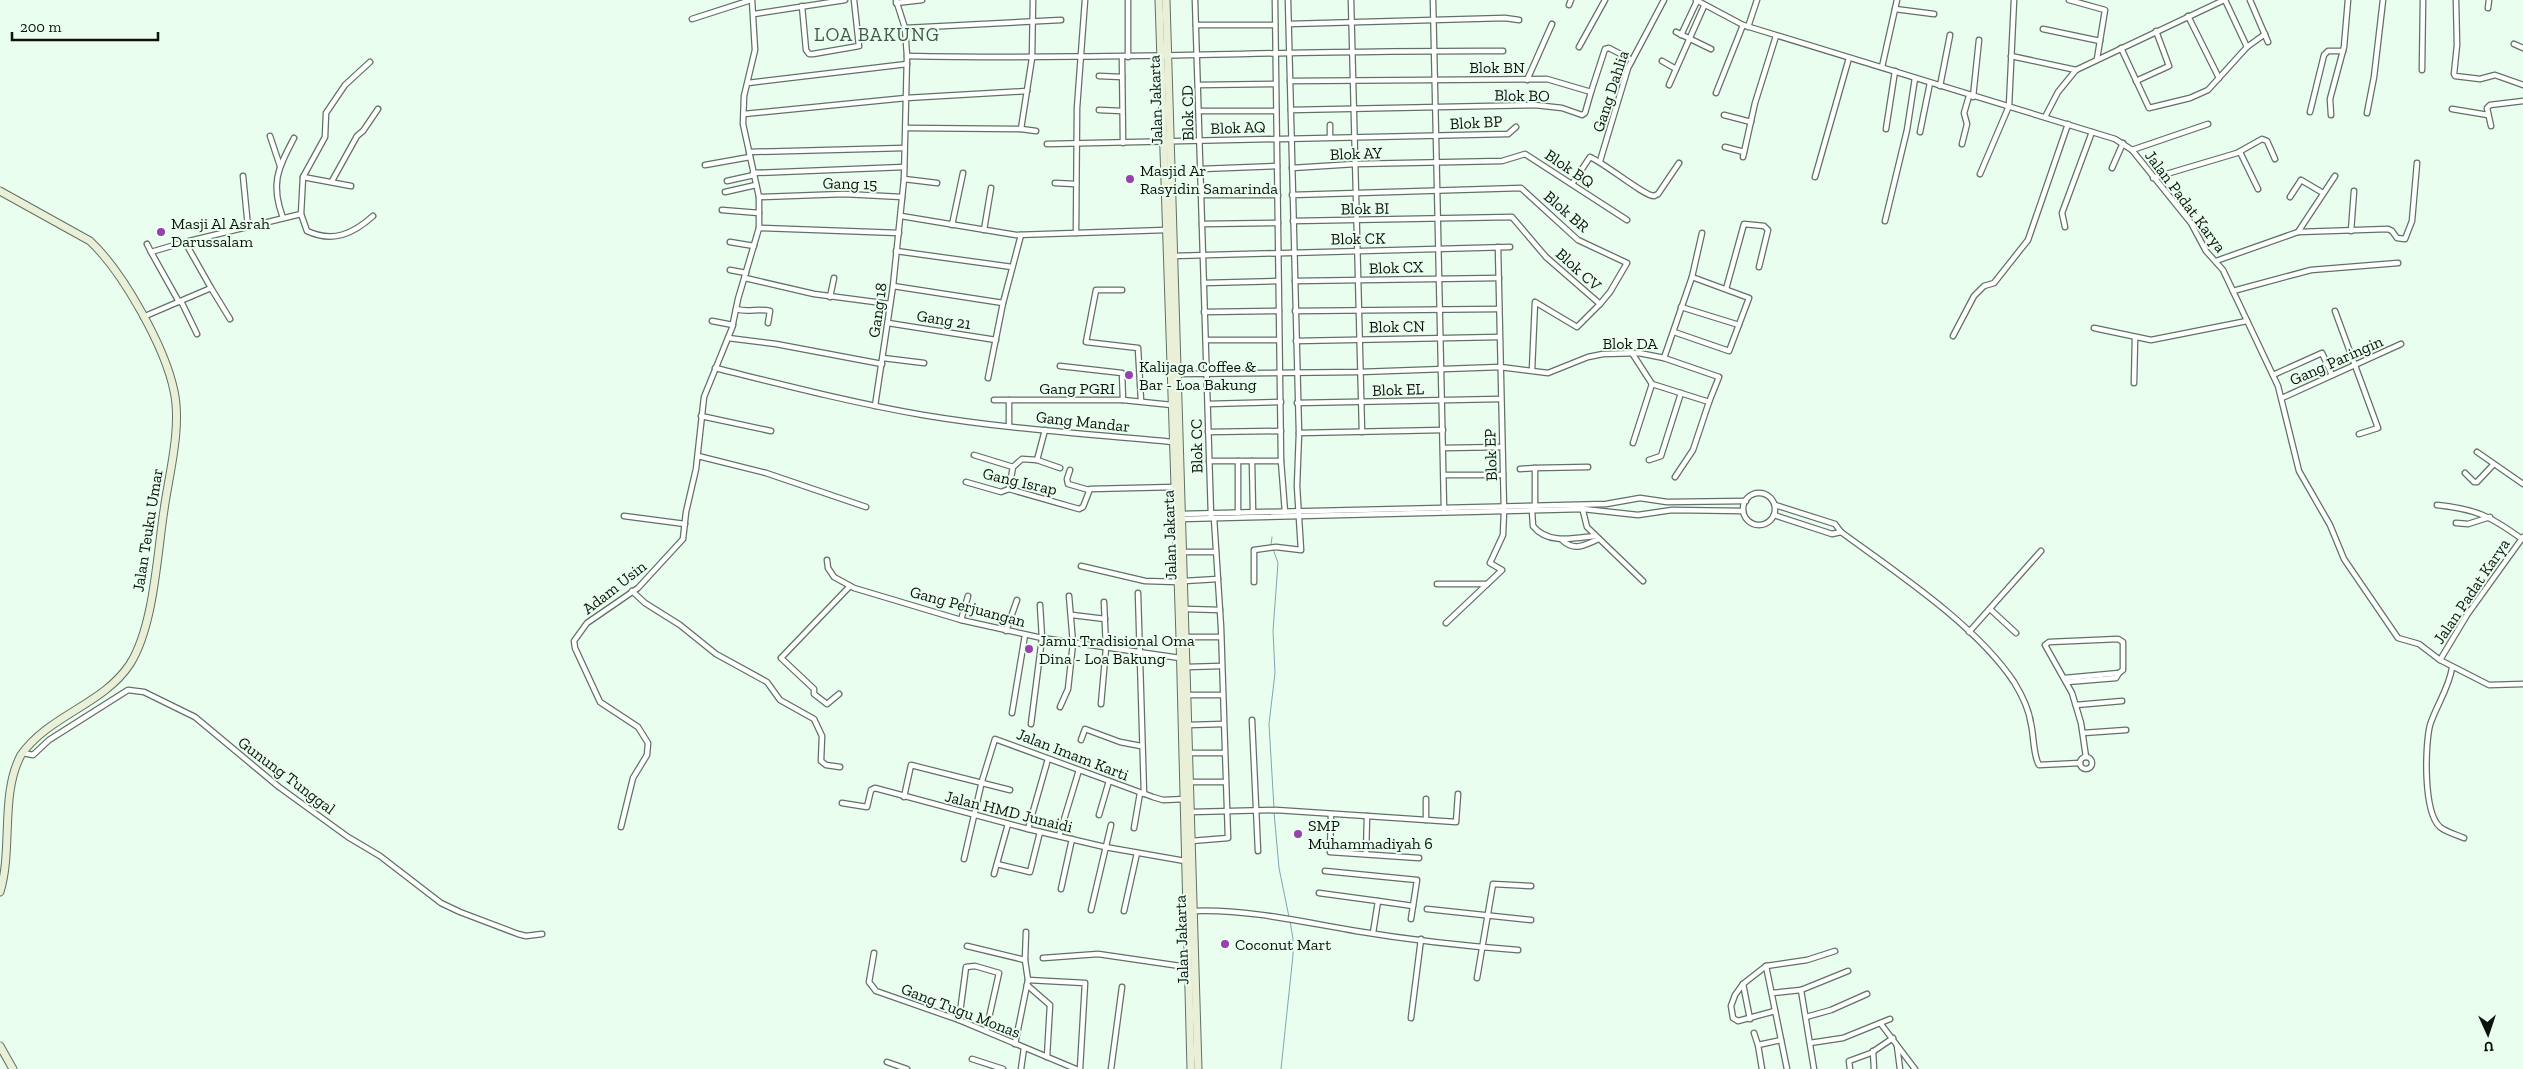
<svg xmlns="http://www.w3.org/2000/svg" width="2523" height="1069" font-family="'Zilla Slab',serif">
	<style>
		.lines { fill: none; stroke-linecap: round; stroke-linejoin: round }
		.stream { stroke: #7ba7b2; stroke-width: 1 }
		.street-casing { stroke: #607165; stroke-width: 7 }
		.secondary-casing { stroke: #607165; stroke-width: 9 }
		.street { stroke: #fff; stroke-width: 4.5 }
		.secondary { stroke: #e9f0d7; stroke-width: 7 }
		.poi-dot { fill: #9741ae; stroke: #eafeef; stroke-width: 2 }
		.labels { text-anchor: middle; stroke-width: 4; stroke-linejoin: round; paint-order: stroke }
		.street-label { font-size: 16px; fill: #0c130e; stroke: #eafeef }
		.poi-label { font-size: 16px; fill: #0c130e; stroke: #eafeef; text-anchor: start }
		.quarter-label { font-size: 19px; letter-spacing: 1px; fill: #45554a; stroke: #eafeef }
	</style>
	<rect width="100%" height="100%" fill="#eafeef"/>
	<g class="lines">
		<g class="stream">
			<polyline points="1271,545 1272,537"/>
			<polyline points="1273,549 1278,563 1273,631 1275,673 1269,724 1274,808"/>
			<polyline points="1274,812 1279,868 1289,917"/>
			<polyline points="1281,1069 1293,955 1293,939 1290,921"/>
		</g>
		<defs>
			<g id="street">
				<polyline points="1128,0 1128,57"/>
				<polyline points="1195,0 1211,516"/>
				<polyline points="1275,0 1281,461 1285,512"/>
				<polyline points="1288,0 1299,433 1443,430"/>
				<polyline points="1351,0 1362,432"/>
				<polyline points="1433,0 1444,509"/>
				<polyline points="1696,0 1743,25 2115,139 2132,150 2191,223 2206,251 2223,270 2278,386 2299,471 2330,525 2344,559 2398,638 2419,644 2440,660 2467,615 2523,537"/>
				<polyline points="2069,0 2105,10 2097,59"/>
				<polyline points="2225,0 2247,47"/>
				<polyline points="2250,0 2268,42"/>
				<polyline points="2456,0 2457,45 2454,74 2455,76 2480,79 2495,75 2523,85"/>
				<polyline points="896,3 922,0"/>
				<polyline points="1569,5 1571,0"/>
				<polyline points="802,6 806,50 809,54 813,54 859,46 854,0"/>
				<polyline points="2488,8 2489,0"/>
				<polyline points="1895,9 1934,14"/>
				<polyline points="754,14 845,0"/>
				<polyline points="2188,16 2219,78"/>
				<polyline points="692,19 751,0"/>
				<polyline points="1289,24 1505,18 1519,20"/>
				<polyline points="1196,25 1275,25"/>
				<polyline points="1748,27 1757,0"/>
				<polyline points="905,28 1061,20"/>
				<polyline points="2043,29 2100,41"/>
				<polyline points="1676,32 1711,49"/>
				<polyline points="1681,35 1697,1"/>
				<polyline points="2514,44 2523,48"/>
				<polyline points="1579,47 1605,0"/>
				<polyline points="2121,48 2149,108 2190,98 2208,90 2247,47 2265,34"/>
				<path d="M907 56C1106 60 1304 50 1503 51"/>
				<polyline points="2011,56 2076,70"/>
				<polyline points="1122,58 1123,143"/>
				<polyline points="1662,61 1676,69"/>
				<polyline points="1882,67 1897,0"/>
				<polyline points="2422,70 2423,0"/>
				<polyline points="1099,76 1122,77"/>
				<polyline points="1527,80 1552,24"/>
				<polyline points="1290,81 1547,79 1591,92 1605,49 1609,48 1632,60"/>
				<polyline points="2136,81 2169,66 2156,31"/>
				<polyline points="748,83 907,64"/>
				<polyline points="1199,85 1275,84"/>
				<polyline points="1669,85 1704,6"/>
				<polyline points="1940,86 1950,35"/>
				<polyline points="1716,93 1743,25"/>
				<polyline points="1973,97 1979,40"/>
				<polyline points="2452,109 2488,115"/>
				<polyline points="1099,110 1122,111"/>
				<polyline points="1291,110 1535,105 1562,108 1582,115 1585,113 1591,92"/>
				<polyline points="1200,111 1276,111"/>
				<polyline points="2310,112 2324,55 2328,51 2343,51"/>
				<polyline points="2367,113 2374,77 2383,0"/>
				<polyline points="744,114 906,98 1027,91"/>
				<polyline points="1724,115 1751,122"/>
				<polyline points="2331,115 2330,99 2344,47 2348,0"/>
				<polyline points="2045,117 2058,92 2076,70 2224,0"/>
				<polyline points="1330,125 1330,137"/>
				<polyline points="2491,126 2487,108 2490,105 2523,101"/>
				<polyline points="906,128 1021,129 1032,58 1033,0"/>
				<polyline points="1021,129 1036,131"/>
				<polyline points="1886,129 1895,71"/>
				<polyline points="1920,132 1930,83"/>
				<polyline points="270,136 280,166"/>
				<polyline points="1047,144 1508,134 1516,127"/>
				<polyline points="1962,144 1967,124 1964,113 1969,96"/>
				<polyline points="1725,147 1744,152"/>
				<polyline points="2132,150 2208,124"/>
				<polyline points="749,152 904,148"/>
				<polyline points="2240,152 2258,189"/>
				<polyline points="1743,157 1755,103 1776,36"/>
				<polyline points="1600,161 1628,68 1664,0"/>
				<polyline points="705,165 750,157"/>
				<polyline points="1292,168 1355,164 1502,161 1525,154 1627,220"/>
				<polyline points="2112,168 2123,143"/>
				<polyline points="1201,169 1277,166"/>
				<polyline points="753,173 904,167"/>
				<polyline points="1980,174 2009,106 2014,0"/>
				<polyline points="243,176 248,227"/>
				<polyline points="303,177 351,186"/>
				<polyline points="1815,177 1849,58"/>
				<polyline points="2153,178 2237,153 2262,139 2267,141 2275,159"/>
				<polyline points="904,179 937,183"/>
				<polyline points="332,181 357,136 363,131 378,109"/>
				<polyline points="727,181 754,175"/>
				<polyline points="1055,183 1075,184"/>
				<path d="M1572 184 1590 157C1606 164 1644 196 1654 196L1658 194 1679 163"/>
				<polyline points="725,192 756,185"/>
				<polyline points="1201,195 1278,195"/>
				<polyline points="1292,195 1521,188 1578,240 1627,263 1610,292 1600,304"/>
				<polyline points="759,197 844,194 902,197"/>
				<polyline points="2290,197 2301,180 2323,193"/>
				<polyline points="722,210 759,213"/>
				<path d="M301 214 307 231C333 243 353 234 373 216"/>
				<polyline points="901,216 1016,235 1165,230"/>
				<path d="M283 218C270 183 278 169 294 138"/>
				<polyline points="1293,221 1512,217 1546,257 1600,304 1577,327 1535,302 1532,370"/>
				<polyline points="1885,221 1907,130 1915,78"/>
				<polyline points="1202,224 1278,223"/>
				<polyline points="952,225 963,173"/>
				<polyline points="2065,227 2062,213 2092,132"/>
				<polyline points="759,228 899,233"/>
				<polyline points="984,230 991,188"/>
				<polyline points="2351,231 2354,191"/>
				<polyline points="2298,232 2335,176"/>
				<polyline points="1076,233 1077,108 1085,0"/>
				<polyline points="730,242 754,246"/>
				<polyline points="147,244 151,252"/>
				<polyline points="896,251 1012,267"/>
				<polyline points="1173,256 1510,247"/>
				<polyline points="2216,261 2298,232 2388,229 2392,231 2397,238 2405,239 2412,221 2417,163"/>
				<polyline points="730,270 746,273"/>
				<polyline points="745,278 814,294 890,304"/>
				<polyline points="1295,281 1499,278"/>
				<polyline points="1204,283 1278,281"/>
				<polyline points="893,286 1003,303 1021,235"/>
				<polyline points="211,288 230,319"/>
				<polyline points="1726,289 1744,224 1764,226 1768,230 1759,267"/>
				<polyline points="1122,290 1096,290 1086,342 1138,348 1141,401"/>
				<polyline points="2233,291 2311,270 2398,263"/>
				<polyline points="830,297 834,278"/>
				<polyline points="181,301 197,334"/>
				<polyline points="179,302 151,252 185,242"/>
				<polyline points="1681,307 1739,325"/>
				<path d="M736 309C748 313 758 308 770 311L768 323"/>
				<polyline points="1295,311 1499,309"/>
				<polyline points="2335,311 2378,428 2359,434"/>
				<polyline points="1204,312 1279,311"/>
				<polyline points="143,317 211,288 185,242 301,214 303,177 325,137 326,113 345,85 370,62"/>
				<polyline points="712,321 733,325"/>
				<polyline points="888,323 996,340"/>
				<polyline points="2094,328 2151,340 2247,321"/>
				<polyline points="1674,332 1729,351 1749,298 1692,277"/>
				<polyline points="1953,336 1974,296 1984,286 1994,283 2028,240 2068,124"/>
				<polyline points="728,338 776,344 882,364"/>
				<polyline points="1206,340 1279,340"/>
				<polyline points="1296,341 1499,337"/>
				<polyline points="1632,353 1652,384 1709,402 1719,377 1664,358"/>
				<polyline points="883,358 924,363"/>
				<polyline points="1060,366 1122,373 1123,400"/>
				<path d="M715 368C784 385 853 403 923 415 1006 429 1090 434 1173 442"/>
				<polyline points="1177,374 1360,372 1500,367 1548,373 1588,357 1603,354 1639,353 1664,358 1692,277 1702,233"/>
				<polyline points="2273,375 2322,353 2332,375"/>
				<polyline points="988,378 1003,303"/>
				<polyline points="2134,383 2135,338"/>
				<polyline points="2282,398 2401,344"/>
				<polyline points="994,400 1009,400"/>
				<polyline points="1297,403 1500,399"/>
				<polyline points="1208,404 1281,402"/>
				<polyline points="875,406 893,286 904,179 907,56 905,28 896,0"/>
				<polyline points="701,416 771,431"/>
				<polyline points="1009,426 1009,400 1123,400 1172,405"/>
				<polyline points="1208,432 1281,431"/>
				<polyline points="1633,443 1652,384"/>
				<polyline points="1444,448 1502,447"/>
				<polyline points="2477,452 2523,484"/>
				<polyline points="974,455 1013,467"/>
				<polyline points="698,456 766,473 866,507"/>
				<polyline points="1037,460 1045,430"/>
				<polyline points="1649,460 1661,456 1681,393"/>
				<polyline points="1209,461 1281,461"/>
				<polyline points="1238,461 1238,513"/>
				<polyline points="1252,461 1253,512"/>
				<polyline points="1520,469 1535,468"/>
				<polyline points="1070,470 1067,479 1068,484 1089,490"/>
				<polyline points="2465,473 2474,482 2477,482 2493,465"/>
				<polyline points="1444,475 1503,475"/>
				<polyline points="1675,477 1693,450 1709,402"/>
				<polyline points="966,482 1001,492 1009,489 1079,509 1083,507 1090,489 1175,487"/>
				<polyline points="1009,489 1013,467 1022,459 1037,460 1060,468"/>
				<circle cx="1759" cy="509" r="16"/>
				<path d="M1775 505 1835 524 1841 532C1897 573 1976 625 2014 682 2022 695 2029 709 2031 724 2034 736 2033 755 2039 765L2080 763"/>
				<path d="M2437 505C2476 509 2490 516 2522 539"/>
				<polyline points="1535,507 1535,468 1588,467"/>
				<polyline points="1582,507 1587,527 1643,581"/>
				<path d="M1532 511 1533 526C1548 545 1575 538 1595 536"/>
				<polyline points="1181,514 1606,504 1640,498 1667,502 1746,501"/>
				<polyline points="1774,515 1832,534 1841,532"/>
				<polyline points="624,516 685,524"/>
				<polyline points="1181,519 1583,509 1638,515 1672,510 1743,511"/>
				<polyline points="2456,523 2468,524 2490,517"/>
				<path d="M1562 540C1575 552 1584 545 1599 539"/>
				<polyline points="1183,552 1216,552"/>
				<polyline points="827,560 828,568 834,577 854,588 961,620 1042,638 1180,658"/>
				<polyline points="1081,566 1145,581 1178,582"/>
				<polyline points="1184,581 1218,579"/>
				<polyline points="1254,582 1254,550 1276,547 1301,550 1297,486 1299,433"/>
				<polyline points="1437,584 1487,584"/>
				<polyline points="632,591 645,603 680,625 716,654 767,682 780,700 814,719 822,736 821,761 826,765 840,767"/>
				<polyline points="1138,593 1144,794"/>
				<polyline points="1186,609 1220,610"/>
				<polyline points="1990,609 2016,633"/>
				<polyline points="1072,615 1105,619"/>
				<polyline points="961,620 968,596"/>
				<polyline points="1446,623 1502,570 1490,563 1503,535 1504,511 1498,247"/>
				<polyline points="1006,631 1017,600"/>
				<polyline points="1969,632 2041,551"/>
				<polyline points="1186,637 1221,637"/>
				<polyline points="2440,660 2489,685 2523,684"/>
				<polyline points="1187,667 1221,666"/>
				<path d="M2452 668C2449 688 2436 706 2430 725 2425 745 2423 812 2440 827 2446 832 2457 835 2464 838"/>
				<polyline points="2065,678 2119,673 2123,670 2123,642 2118,639 2049,642 2045,645 2072,693 2081,723 2086,757"/>
				<polyline points="2067,682 2116,678 2119,673"/>
				<polyline points="839,694 827,704 814,694 814,689 781,658 850,586"/>
				<polyline points="1187,695 1222,695"/>
				<polyline points="1101,704 1106,648 1104,602"/>
				<polyline points="2076,705 2122,701"/>
				<polyline points="1060,707 1068,689 1073,643 1069,596"/>
				<polyline points="1012,713 1025,635"/>
				<polyline points="1252,720 1258,851"/>
				<polyline points="1031,724 1042,638 1040,605"/>
				<polyline points="1189,725 1223,724"/>
				<polyline points="2083,733 2126,730"/>
				<polyline points="1081,740 1085,729 1120,742 1141,746"/>
				<polyline points="23,753 33,755 49,740 128,690 144,692 195,717 279,787 348,837 380,856 441,903 460,912 518,934 526,936 542,934"/>
				<polyline points="1190,753 1224,753"/>
				<circle cx="2086" cy="763" r="6"/>
				<polyline points="1190,782 1225,782"/>
				<polyline points="904,797 911,765 1010,790"/>
				<polyline points="1426,799 1426,820"/>
				<polyline points="842,803 867,807 871,790 875,788 1028,829 1105,847 1185,861"/>
				<polyline points="1191,812 1276,810 1367,816"/>
				<polyline points="1331,814 1330,852 1419,858"/>
				<polyline points="1099,815 1109,781"/>
				<polyline points="621,827 633,778 647,755 648,743 638,727 600,702 575,648 574,641 587,623 638,588 683,539 686,512 696,469 704,397 732,328 738,299 759,228 759,197 743,124 744,96 755,50 752,0"/>
				<polyline points="1134,828 1140,793"/>
				<polyline points="1028,829 1048,759"/>
				<polyline points="1059,836 1079,770"/>
				<polyline points="1191,841 1228,838 1221,627 1214,518"/>
				<polyline points="1366,854 1367,816 1456,822 1458,794"/>
				<polyline points="964,859 982,781 995,739 1153,797 1163,800 1186,799"/>
				<polyline points="997,864 1030,872 1040,832"/>
				<polyline points="1325,871 1417,880 1411,919"/>
				<polyline points="994,874 1008,824"/>
				<polyline points="1061,889 1072,839"/>
				<polyline points="1319,893 1378,901 1373,933"/>
				<polyline points="1378,901 1413,906"/>
				<polyline points="1427,909 1531,920"/>
				<polyline points="1091,910 1111,825"/>
				<polyline points="1124,911 1137,853"/>
				<path d="M1194 911C1248 909 1303 922 1356 931 1410 940 1464 946 1518 950"/>
				<polyline points="967,946 1025,960"/>
				<polyline points="874,953 869,982 876,991 959,1020 1076,1069"/>
				<polyline points="1043,958 1098,954 1187,967"/>
				<polyline points="1766,966 1787,1069"/>
				<polyline points="1477,978 1493,884 1531,886"/>
				<polyline points="1028,980 1085,983 1080,1069"/>
				<polyline points="1743,984 1750,1019"/>
				<polyline points="1027,985 1050,1005 1047,1057"/>
				<polyline points="1801,990 1814,1069"/>
				<polyline points="1772,993 1801,990 1848,971"/>
				<polyline points="1775,1011 1738,1021 1733,1018 1731,1006 1735,995 1743,984 1766,966 1807,960 1835,951"/>
				<polyline points="1806,1017 1831,1010 1867,994"/>
				<polyline points="1411,1018 1421,939"/>
				<polyline points="959,1020 966,967 975,966 999,973 986,1031"/>
				<polyline points="1881,1024 1915,1069"/>
				<polyline points="1754,1033 1758,1045"/>
				<polyline points="1810,1043 1843,1038 1890,1019"/>
				<polyline points="1015,1044 1028,980 1025,960 1026,932"/>
				<polyline points="1897,1046 1900,1069"/>
				<polyline points="1873,1051 1874,1069"/>
				<polyline points="972,1059 1003,1069"/>
				<polyline points="887,1062 907,1069"/>
				<polyline points="1021,1069 1024,1048"/>
				<polyline points="1111,1069 1122,987"/>
				<polyline points="1762,1069 1758,1045 1781,1040"/>
				<polyline points="1850,1069 1849,1061 1871,1053 1893,1038"/>
			</g>
			<g id="secondary">
				<polyline points="1159,0 1180,638 1191,1069"/>
				<polyline points="1166,0 1198,1069"/>
				<path d="M0 191 90 241C123 272 165 347 174 391 182 427 169 474 164 510 157 555 154 626 130 664 103 705 49 715 21 755 0 794 13 850 0 892"/>
				<polyline points="0,1046 13,1069"/>
			</g>
		</defs>
		<use href="#street" class="street-casing"/>
		<use href="#secondary" class="secondary-casing"/>
		<use href="#street" class="street"/>
		<use href="#secondary" class="secondary"/>
	</g>
	<g class="poi-dot">
		<circle cx="1130" cy="179" r="5"/>
		<circle cx="161" cy="232" r="5"/>
		<circle cx="1129" cy="375" r="5"/>
		<circle cx="1029" cy="649" r="5"/>
		<circle cx="1298" cy="834" r="5"/>
		<circle cx="1225" cy="944" r="5"/>
	</g>
	<g class="labels">
		<g class="street-label">
			<text x="1497" y="73">Blok BN</text>
			<text transform="translate(1610 91) rotate(-72)" y="6">Gang Dahlia</text>
			<text transform="translate(1522 95) rotate(1)" y="6">Blok BO</text>
			<text transform="translate(1155 100) rotate(-92)" y="6">Jalan Jakarta</text>
			<text transform="translate(1187 113) rotate(-91)" y="6">Blok CD</text>
			<text transform="translate(1476 122) rotate(-3)" y="6">Blok BP</text>
			<text transform="translate(1238 127) rotate(-2)" y="6">Blok AQ</text>
			<text transform="translate(1356 153) rotate(-2)" y="6">Blok AY</text>
			<text transform="translate(1570 168) rotate(34)" y="6">Blok BQ</text>
			<text transform="translate(850 183) rotate(1)" y="6">Gang 15</text>
			<text transform="translate(2186 201) rotate(53)" y="6">Jalan Padat Karya</text>
			<text transform="translate(1365 208) rotate(-1)" y="6">Blok BI</text>
			<text transform="translate(1567 211) rotate(41)" y="6">Blok BR</text>
			<text transform="translate(1358 238) rotate(-1)" y="6">Blok CK</text>
			<text transform="translate(1396 267) rotate(-2)" y="6">Blok CX</text>
			<text transform="translate(1579 269) rotate(42)" y="6">Blok CV</text>
			<text transform="translate(877 310) rotate(-82)" y="6">Gang 18</text>
			<text transform="translate(944 319) rotate(9)" y="6">Gang 21</text>
			<text transform="translate(1397 326) rotate(-1)" y="6">Blok CN</text>
			<text x="1630" y="349">Blok DA</text>
			<text transform="translate(2336 360) rotate(-24)" y="6">Gang Paringin</text>
			<text x="1077" y="394">Gang PGRI</text>
			<text transform="translate(1398 389) rotate(-2)" y="6">Blok EL</text>
			<text transform="translate(1083 421) rotate(6)" y="6">Gang Mandar</text>
			<text transform="translate(1196 446) rotate(-91)" y="6">Blok CC</text>
			<text transform="translate(1490 455) rotate(-92)" y="6">Blok EP</text>
			<text transform="translate(1020 481) rotate(13)" y="6">Gang Israp</text>
			<text transform="translate(147 530) rotate(-81)" y="6">Jalan Teuku Umar</text>
			<text transform="translate(1169 535) rotate(-92)" y="6">Jalan Jakarta</text>
			<text transform="translate(614 587) rotate(-38)" y="6">Adam Usin</text>
			<text transform="translate(2471 591) rotate(-56)" y="6">Jalan Padat Karya</text>
			<text transform="translate(968 606) rotate(15)" y="6">Gang Perjuangan</text>
			<text transform="translate(1073 754) rotate(21)" y="6">Jalan Imam Karti</text>
			<text transform="translate(287 775) rotate(37)" y="6">Gunung Tunggal</text>
			<text transform="translate(1009 811) rotate(14)" y="6">Jalan HMD Junaidi</text>
			<text transform="translate(1181 940) rotate(-92)" y="6">Jalan Jakarta</text>
			<text transform="translate(961 1010) rotate(21)" y="6">Gang Tugu Monas</text>
		</g>
		<g class="poi-label">
			<text x="1140" y="176">Masjid Ar<tspan x="1140" dy="18">Rasyidin Samarinda</tspan></text>
			<text x="171" y="229">Masji Al Asrah<tspan x="171" dy="18">Darussalam</tspan></text>
			<text x="1139" y="372">Kalijaga Coffee &amp;<tspan x="1139" dy="18">Bar - Loa Bakung</tspan></text>
			<text x="1039" y="646">Jamu Tradisional Oma<tspan x="1039" dy="18">Dina - Loa Bakung</tspan></text>
			<text x="1308" y="831">SMP<tspan x="1308" dy="18">Muhammadiyah 6</tspan></text>
			<text x="1235" y="950">Coconut Mart</text>
		</g>
		<g class="quarter-label">
			<text x="877" y="41">LOA BAKUNG</text>
		</g>
	</g>
	<g transform="translate(2488 1034) rotate(177)" stroke="#eafeef" stroke-width="4" paint-order="stroke">
	<path d="M0-4L9 19L0 12L-9 19Z" fill="#0c130e"/>
	<text y="-8" font-size="14" font-weight="bold" text-anchor="middle" fill="#0c130e">U</text>
	</g>
	<path d="M12 32v8h146v-8" fill="none" stroke="#0c130e" stroke-width="2.5"/>
	<text x="20" y="32" font-size="15" fill="#0c130e" stroke="#eafeef" stroke-width="4" paint-order="stroke">200 m</text>
</svg>
